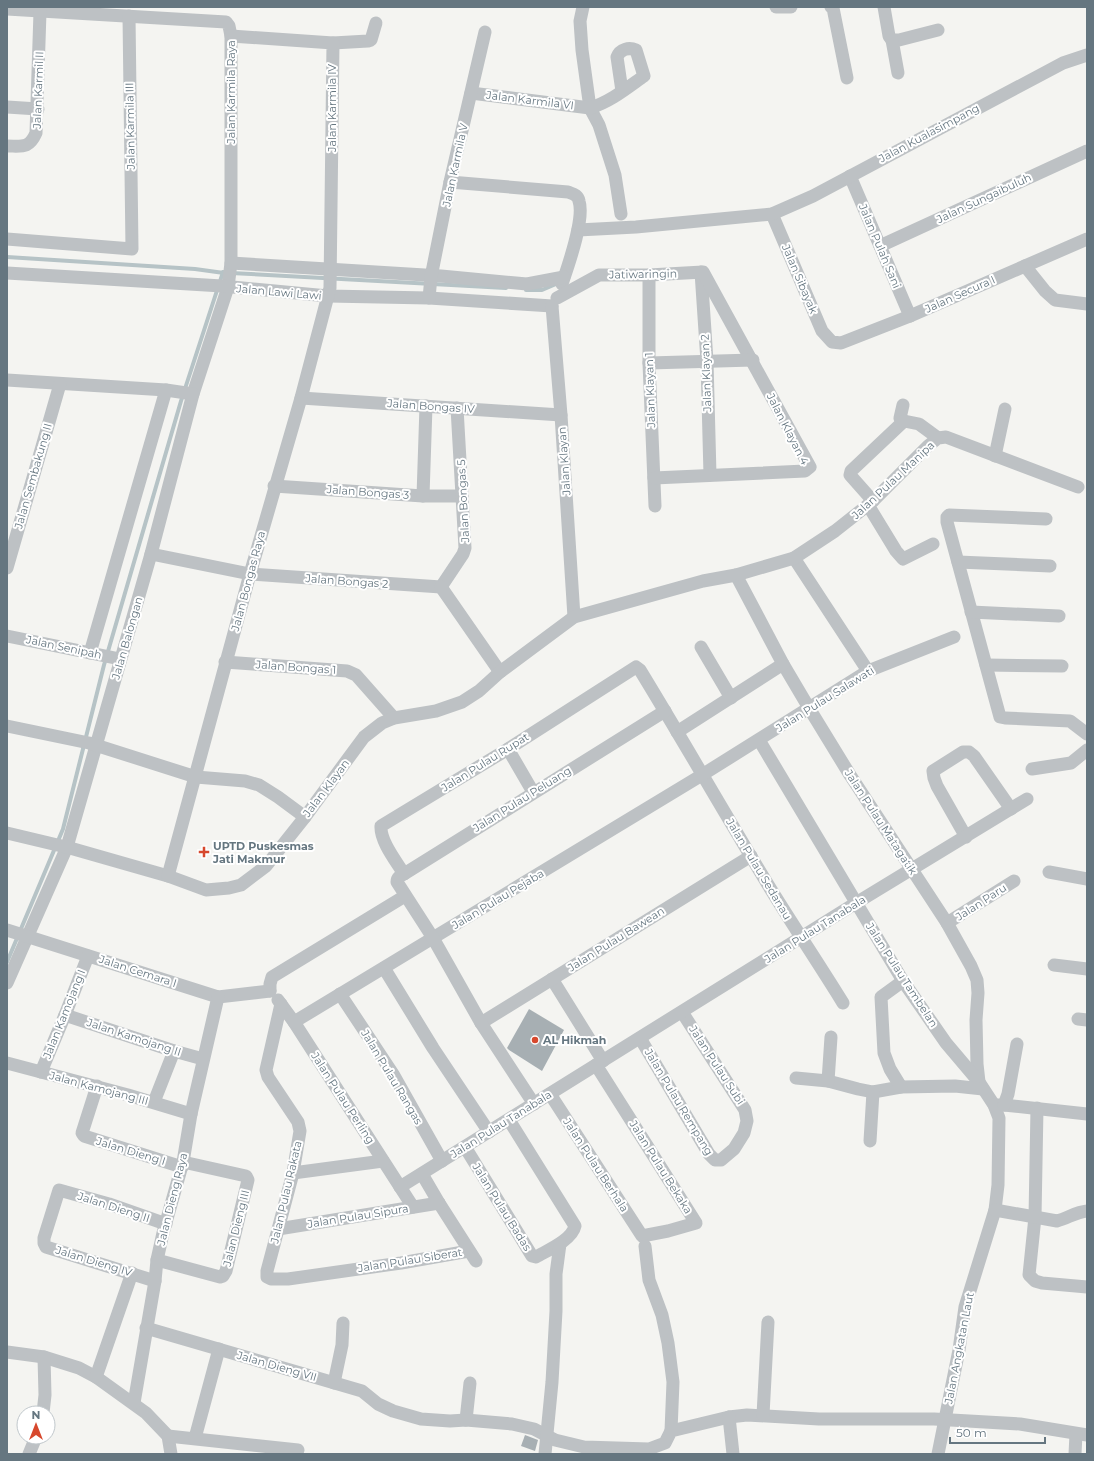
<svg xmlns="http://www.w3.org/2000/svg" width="1094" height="1461" font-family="Montserrat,sans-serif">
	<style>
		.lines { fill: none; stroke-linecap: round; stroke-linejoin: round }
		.stream { stroke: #b6c3c6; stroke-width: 4 }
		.building { fill: #a7afb3 }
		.minor { stroke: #bdc1c4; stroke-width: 13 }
		.poi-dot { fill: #d7482d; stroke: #fff; stroke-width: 1.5 }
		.labels { text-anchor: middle; stroke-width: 4; stroke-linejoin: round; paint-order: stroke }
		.street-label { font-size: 11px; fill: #657680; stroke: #fff }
		.poi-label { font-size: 11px; font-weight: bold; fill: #657680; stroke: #fff; text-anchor: start }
	</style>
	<rect width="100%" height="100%" fill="#f4f4f1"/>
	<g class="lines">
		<g class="stream">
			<polyline points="7,257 195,269 224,273"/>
			<polyline points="231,273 506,288"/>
			<polyline points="526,290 542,290 556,284"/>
			<polyline points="7,962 63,829 104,665 181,401 223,272"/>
		</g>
	</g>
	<g class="building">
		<polygon points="529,1009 564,1030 542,1071 509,1050 507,1048"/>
		<polygon points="525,1435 538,1440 535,1451 521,1446"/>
	</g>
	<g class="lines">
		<g class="minor">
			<polyline points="583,7 580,21 582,50 590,108 599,125 615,175 621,214"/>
			<polyline points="776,7 791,7"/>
			<polyline points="831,7 833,8 847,78"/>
			<polyline points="884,7 889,36 892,40 899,40 938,30"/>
			<polyline points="7,9 226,22 229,26 231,36 231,263 228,287 193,394 151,554 67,847 7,983"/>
			<polyline points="892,40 898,73"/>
			<polyline points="333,43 368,41 371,40 376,23"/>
			<path d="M471 93 590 108C610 102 627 88 644 76L636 50C629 47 620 49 617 57L622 91"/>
			<polyline points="7,107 38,109"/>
			<path d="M7 146C22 146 29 149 36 133L40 12"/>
			<polyline points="850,176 910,316"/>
			<path d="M450 182 568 192C573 194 578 195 579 201 585 219 568 266 562 284"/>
			<polyline points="772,214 822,331 832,342 841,343 910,316 1087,239"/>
			<polyline points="578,230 636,227 772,214 813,196 1063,63 1087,55"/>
			<polyline points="7,239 132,249 129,16"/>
			<polyline points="880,246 1087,151"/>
			<polyline points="231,263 441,276 527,284 564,277"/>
			<polyline points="1025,266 1045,291 1055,300 1087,304"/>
			<polyline points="701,272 707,361 710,475"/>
			<polyline points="7,273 222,286 328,296 429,298 552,306"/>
			<polyline points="649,275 649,363 655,506"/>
			<polyline points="429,298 431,277 450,182 485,32"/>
			<polyline points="557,298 599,275 649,275 703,272 810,467 805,471 654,478"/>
			<polyline points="552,306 561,415 574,617"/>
			<polyline points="649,363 753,360"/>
			<polyline points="7,380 166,390 193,394"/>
			<polyline points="301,398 561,415"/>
			<polyline points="903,405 900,418 904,421 919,424 938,438"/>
			<polyline points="995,456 1005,409"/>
			<polyline points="274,486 423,496 462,496"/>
			<polyline points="423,496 426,406"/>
			<polyline points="873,501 850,475 851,471 904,421"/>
			<polyline points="868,505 896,551 903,559 933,544"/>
			<polyline points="1046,519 949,515 947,517 947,522 1000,717 1005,718 1070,721 1087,734"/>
			<polyline points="151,554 250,574 441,587"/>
			<polyline points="794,558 868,671"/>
			<polyline points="958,562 1050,566"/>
			<polyline points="7,568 60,384"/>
			<polyline points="736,575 783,664 809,708 850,775 947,923 971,966 977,980 978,993 976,1020 977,1064 979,1082"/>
			<polyline points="441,587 463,554 465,548 457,408"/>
			<polyline points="441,587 500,672"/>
			<polyline points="971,612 1059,616"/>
			<polyline points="7,636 120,659"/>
			<polyline points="701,647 731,698"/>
			<polyline points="90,653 166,390"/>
			<polyline points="225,662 347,671 356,675 394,718"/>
			<polyline points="986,665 1062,666"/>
			<polyline points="7,726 89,743 196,777 245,781 259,785 278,797 305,817"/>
			<polyline points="677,732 783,664"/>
			<polyline points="759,740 903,981 946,1043 979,1082 994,1105 999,1118 998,1185 995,1210 965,1307 959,1350 938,1454"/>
			<polyline points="508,749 533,792"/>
			<polyline points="1032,769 1071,763 1087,750"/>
			<polyline points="7,833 70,848 168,876 206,890 229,888 241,885 266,866 305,817 364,737 382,723 394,718 436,711 462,702 479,691 500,672 574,617 703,581 736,575 794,558 835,531 873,501 928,446 938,438 946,437 1078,487"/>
			<polyline points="966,837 937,786 934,778 933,771 963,752 969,752 974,756 1011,809"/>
			<polyline points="1049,872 1087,879"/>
			<path d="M404 874C396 861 380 841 381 826L508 749 636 667 640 670C684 742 726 816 770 888 794 927 819 964 843 1003"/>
			<polyline points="168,876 250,574 301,398 330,288 333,43 231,36"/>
			<polyline points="947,923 1014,881"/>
			<polyline points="7,930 218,997 270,991"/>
			<polyline points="1054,965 1087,969"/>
			<polyline points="384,968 433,1048 489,1132"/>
			<polyline points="552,979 603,1061"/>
			<polyline points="270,991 270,984 272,977 405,896"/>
			<polyline points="340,994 393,1074 442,1161"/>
			<polyline points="278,1000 294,1022 413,1207"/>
			<polyline points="281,1004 266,1070 268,1077 298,1122 300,1131 293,1173 267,1271 267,1277 271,1279 288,1279 401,1263 469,1251"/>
			<polyline points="65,1015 174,1051 203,1059"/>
			<polyline points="1078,1019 1087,1020"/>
			<polyline points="294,1022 702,775 868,671 954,637"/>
			<polyline points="481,1023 751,856"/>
			<polyline points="640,1038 709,1154 715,1160 721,1160 734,1149 744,1133 747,1121 745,1110 682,1012"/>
			<polyline points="7,1063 128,1095 191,1114"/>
			<polyline points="41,1072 65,1015 88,956"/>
			<polyline points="796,1078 828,1081 858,1089 873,1092 901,1087 955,1086 983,1089"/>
			<polyline points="828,1081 831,1037"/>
			<polyline points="97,1086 82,1133 84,1136 182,1167"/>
			<polyline points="901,1087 890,1069 884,1053 881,997 903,981"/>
			<polyline points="550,1094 642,1236 668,1231 696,1223 596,1065"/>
			<polyline points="154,1102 174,1051"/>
			<path d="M534 1104 481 1023 433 938 397 882C397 877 400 876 404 874L665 711"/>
			<polyline points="994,1105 1004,1105 1087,1114"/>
			<polyline points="1004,1105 1008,1094 1017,1044"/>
			<polyline points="1037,1108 1035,1217 1029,1275 1035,1281 1042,1283 1087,1287"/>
			<polyline points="870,1141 873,1092"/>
			<path d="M465 1147 532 1256 536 1257C548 1250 572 1240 575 1226L509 1120"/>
			<polyline points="293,1173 383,1161"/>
			<polyline points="422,1174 439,1203 476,1261"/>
			<polyline points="400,1187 856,903 1027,799"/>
			<path d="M995 1210 1057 1221C1068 1218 1076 1212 1087 1211"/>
			<polyline points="278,1229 439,1203"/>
			<polyline points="645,1246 649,1280 662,1315 668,1343 673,1382 671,1431"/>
			<polyline points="157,1260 220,1277 223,1276 226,1271 248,1180 246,1176 183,1162"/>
			<polyline points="155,1281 46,1247 44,1243 44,1238 59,1190 109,1204 166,1224"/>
			<polyline points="146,1328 362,1391 378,1404 393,1411 421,1419 450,1421 466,1420 512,1424 534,1429 555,1440 584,1447 649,1449 665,1443 671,1431 729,1417 747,1415 819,1419 934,1419 1020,1424 1087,1435"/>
			<polyline points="7,1352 44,1357 79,1368 96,1377 146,1413 168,1436 171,1454"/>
			<polyline points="96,1377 132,1273"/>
			<polyline points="334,1383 342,1345 343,1323"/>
			<polyline points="134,1403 155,1281 157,1260 163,1233 183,1162 191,1114 218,997"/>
			<polyline points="43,1413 45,1395 44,1357"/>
			<polyline points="763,1415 768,1322"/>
			<polyline points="729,1417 733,1454"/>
			<polyline points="466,1420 470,1383"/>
			<polyline points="168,1436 298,1450"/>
			<polyline points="195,1438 219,1349"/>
			<polyline points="29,1454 36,1437"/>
			<polyline points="545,1454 552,1382 556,1311 556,1274 560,1244"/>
			<polyline points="1075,1454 1076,1434"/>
		</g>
	</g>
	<g class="poi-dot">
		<path d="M202 846h4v4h4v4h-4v4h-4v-4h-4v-4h4z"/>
		<circle cx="535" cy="1040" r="4"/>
	</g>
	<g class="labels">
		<g class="street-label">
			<text transform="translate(38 90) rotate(-88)" y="4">Jalan Karmil II</text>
			<text transform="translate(231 92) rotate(-90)" y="4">Jalan Karmila Raya</text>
			<text transform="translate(530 100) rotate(7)" y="4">Jalan Karmila VI</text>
			<text transform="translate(332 108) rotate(-90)" y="4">Jalan Karmila IV</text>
			<text transform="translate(130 126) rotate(-91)" y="4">Jalan Karmila III</text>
			<text transform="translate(929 133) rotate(-28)" y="4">Jalan Kualasimpang</text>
			<text transform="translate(455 165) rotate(-78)" y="4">Jalan Karmila V</text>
			<text transform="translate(984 198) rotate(-25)" y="4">Jalan Sungaibuluh</text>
			<text transform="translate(880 246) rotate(67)" y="4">Jalan Pulah Sani</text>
			<text transform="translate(643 274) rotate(-1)" y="4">Jatiwaringin</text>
			<text transform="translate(800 279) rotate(67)" y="4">Jalan Sibayak</text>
			<text transform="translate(279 292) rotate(5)" y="4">Jalan Lawi Lawi</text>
			<text transform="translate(960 294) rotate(-24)" y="4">Jalan Secura I</text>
			<text transform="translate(706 373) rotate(-92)" y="4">Jalan Klayan 2</text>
			<text transform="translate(650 390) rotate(-92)" y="4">Jalan Klayan 1</text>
			<text transform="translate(431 406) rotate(4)" y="4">Jalan Bongas IV</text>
			<text transform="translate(788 429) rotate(63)" y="4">Jalan Klayan 4</text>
			<text transform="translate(564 461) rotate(-94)" y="4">Jalan Klayan</text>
			<text transform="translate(33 476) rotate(-74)" y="4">Jalan Sembakung II</text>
			<text transform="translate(893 480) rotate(-43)" y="4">Jalan Pulau Manipa</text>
			<text transform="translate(368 492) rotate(4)" y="4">Jalan Bongas 3</text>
			<text transform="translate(463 501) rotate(-93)" y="4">Jalan Bongas 5</text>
			<text transform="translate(248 581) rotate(-75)" y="4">Jalan Bongas Raya</text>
			<text transform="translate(347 581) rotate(4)" y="4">Jalan Bongas 2</text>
			<text transform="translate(127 638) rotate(-74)" y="4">Jalan Balongan</text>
			<text transform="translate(64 647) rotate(12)" y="4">Jalan Senipah</text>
			<text transform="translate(296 667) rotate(4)" y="4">Jalan Bongas 1</text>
			<text transform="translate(825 699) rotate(-32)" y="4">Jalan Pulau Salawati</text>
			<text transform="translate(485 762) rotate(-32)" y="4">Jalan Pulau Rupat</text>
			<text transform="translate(326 788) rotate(-53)" y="4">Jalan Klayan</text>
			<text transform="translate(522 799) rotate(-32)" y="4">Jalan Pulau Peluang</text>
			<text transform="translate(881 822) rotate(57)" y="4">Jalan Pulau Matagatik</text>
			<text transform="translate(759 869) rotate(59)" y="4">Jalan Pulau Sedanau</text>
			<text transform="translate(498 899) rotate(-31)" y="4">Jalan Pulau Pejaba</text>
			<text transform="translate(981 902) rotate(-33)" y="4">Jalan Paru</text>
			<text transform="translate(815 929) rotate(-32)" y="4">Jalan Pulau Tanabala</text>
			<text transform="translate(616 939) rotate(-32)" y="4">Jalan Pulau Bawean</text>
			<text transform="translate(138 971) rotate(18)" y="4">Jalan Cemara I</text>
			<text transform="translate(902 975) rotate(57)" y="4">Jalan Pulau Tambelan</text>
			<text transform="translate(64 1014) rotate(-68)" y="4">Jalan Kamojang I</text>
			<text transform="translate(134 1037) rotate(18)" y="4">Jalan Kamojang II</text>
			<text transform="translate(717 1065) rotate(57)" y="4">Jalan Pulau Subi</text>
			<text transform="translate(392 1077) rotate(59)" y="4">Jalan Pulau Rangas</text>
			<text transform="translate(99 1088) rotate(15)" y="4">Jalan Kamojang III</text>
			<text transform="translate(343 1098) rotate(57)" y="4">Jalan Pulau Perling</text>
			<text transform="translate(679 1102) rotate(59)" y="4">Jalan Pulau Rempang</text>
			<text transform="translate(501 1124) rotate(-32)" y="4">Jalan Pulau Tanabala</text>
			<text transform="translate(131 1151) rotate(17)" y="4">Jalan Dieng I</text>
			<text transform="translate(596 1165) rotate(57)" y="4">Jalan Pulau Berhala</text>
			<text transform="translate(661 1167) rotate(58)" y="4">Jalan Pulau Bekaka</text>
			<text transform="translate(286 1192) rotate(-77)" y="4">Jalan Pulau Rakata</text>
			<text transform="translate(172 1199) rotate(-76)" y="4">Jalan Dieng Raya</text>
			<text transform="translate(114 1207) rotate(18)" y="4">Jalan Dieng II</text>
			<text transform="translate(502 1207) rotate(58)" y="4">Jalan Pulau Badas</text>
			<text transform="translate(358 1216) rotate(-9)" y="4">Jalan Pulau Sipura</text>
			<text transform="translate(236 1228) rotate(-76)" y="4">Jalan Dieng III</text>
			<text transform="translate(410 1260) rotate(-9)" y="4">Jalan Pulau Siberat</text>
			<text transform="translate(94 1261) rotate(17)" y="4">Jalan Dieng IV</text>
			<text transform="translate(959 1348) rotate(-79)" y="4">Jalan Angkatan Laut</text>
			<text transform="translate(277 1366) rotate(16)" y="4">Jalan Dieng VII</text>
		</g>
		<g class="poi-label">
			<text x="213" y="850">UPTD Puskesmas<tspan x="213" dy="13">Jati Makmur</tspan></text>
			<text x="543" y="1044">AL Hikmah</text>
		</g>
	</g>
	<rect width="1094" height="1461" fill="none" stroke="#657680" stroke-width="16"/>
	<g transform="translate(36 1425)"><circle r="19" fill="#ffffff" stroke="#c1c8cc"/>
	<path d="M0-3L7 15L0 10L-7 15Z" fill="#d7482d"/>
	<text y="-6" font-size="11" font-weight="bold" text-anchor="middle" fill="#657680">N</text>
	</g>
	<path d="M950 1437v6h95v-6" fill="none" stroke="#657680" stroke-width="2"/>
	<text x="956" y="1437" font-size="12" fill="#657680" stroke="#ffffff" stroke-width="3" paint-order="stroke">50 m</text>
</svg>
